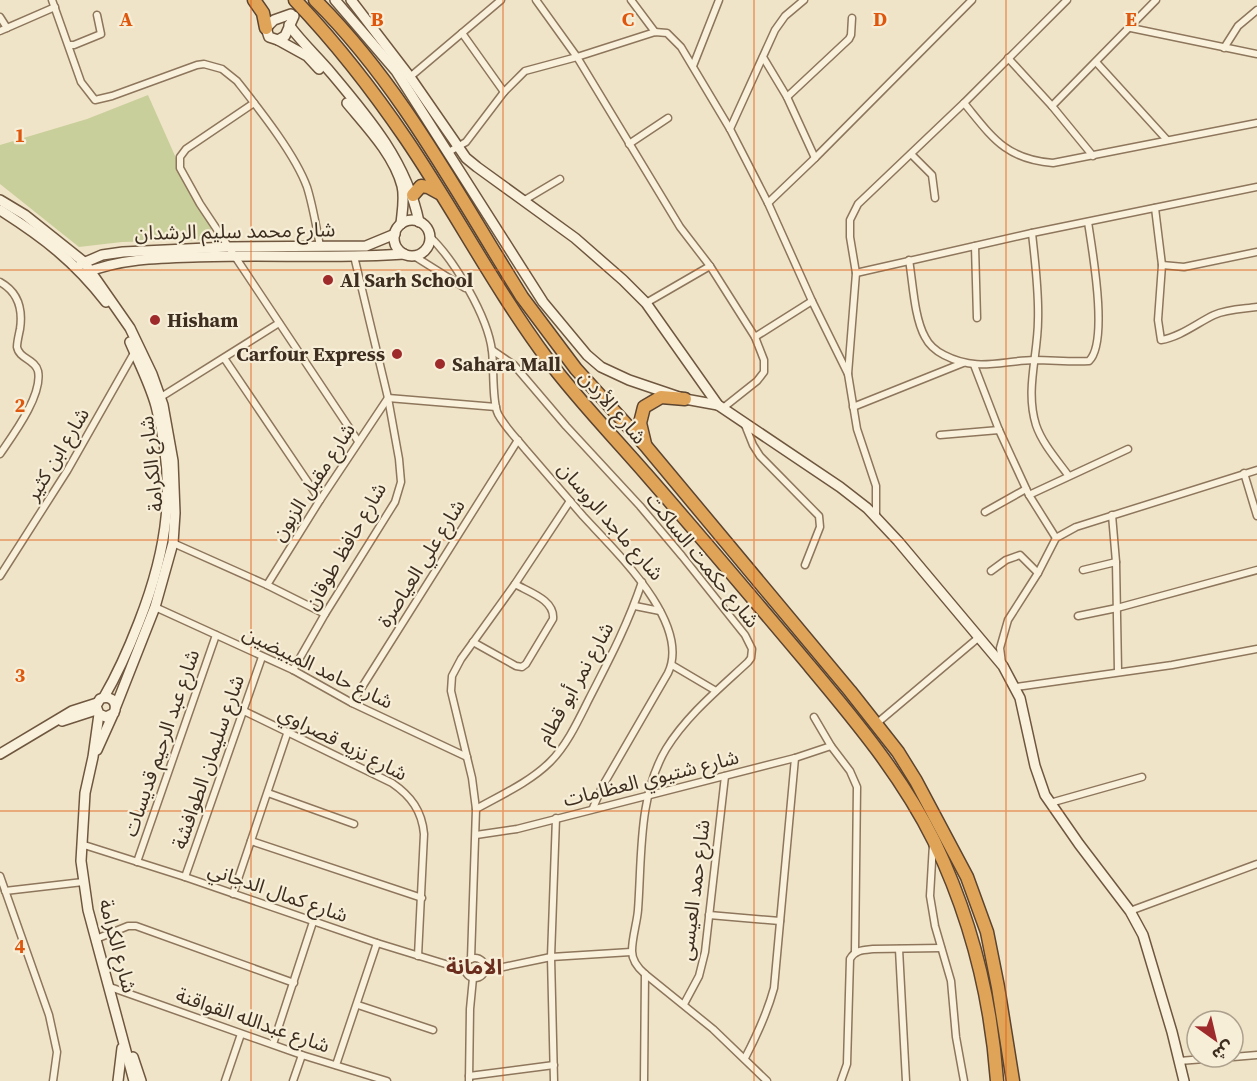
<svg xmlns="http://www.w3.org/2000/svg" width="1257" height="1081" font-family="'Source Serif 4','Noto Sans Arabic',serif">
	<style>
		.green { fill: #c9cf9b }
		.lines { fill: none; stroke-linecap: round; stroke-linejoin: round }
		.street-casing { stroke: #8d765c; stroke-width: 9 }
		.secondary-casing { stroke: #6f573f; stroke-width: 12 }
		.highway-casing { stroke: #5b4430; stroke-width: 15 }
		.street { stroke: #faf1dc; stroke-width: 6 }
		.secondary { stroke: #faf1dc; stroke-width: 9 }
		.highway { stroke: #e0a458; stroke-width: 12 }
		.grid { fill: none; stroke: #df570d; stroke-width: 1.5; stroke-opacity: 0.55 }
		.poi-dot { fill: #9e2a2b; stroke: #f7eed8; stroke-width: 2 }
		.labels { text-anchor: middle; stroke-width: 4.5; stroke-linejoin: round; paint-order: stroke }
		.street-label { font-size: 20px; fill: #3d2e20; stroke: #f7eed8 }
		.poi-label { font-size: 20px; font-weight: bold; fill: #3d2e20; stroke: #f7eed8; text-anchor: start }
		.neighbourhood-label { font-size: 21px; font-weight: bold; fill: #6b2e1e; stroke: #f7eed8 }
		.grid-label { font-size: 20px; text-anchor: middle; font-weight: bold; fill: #df570d; stroke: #f7eed8; stroke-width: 4.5; stroke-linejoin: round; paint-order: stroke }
	</style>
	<rect width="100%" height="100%" fill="#f0e4c8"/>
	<polygon class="green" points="148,95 184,176 212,226 208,240 122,242 79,247 0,184 0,145 87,119"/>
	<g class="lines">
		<defs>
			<g id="street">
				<path d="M52 0 81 82 95 100 112 96 197 65 204 64 222 69 237 81C259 109 295 154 307 187 313 206 316 226 320 246"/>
				<polyline points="536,0 577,57 680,227 710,266 755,337 764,360 764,372 757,381 723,408"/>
				<polyline points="631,0 655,32"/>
				<polyline points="0,17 7,28"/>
				<polyline points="1131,28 1257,54"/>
				<polyline points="0,31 55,7"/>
				<polyline points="462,33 504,92"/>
				<polyline points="69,45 74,45 101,34 97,15"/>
				<polyline points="1224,48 1238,26 1257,10"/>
				<polyline points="763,57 787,97 815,158"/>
				<polyline points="1008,58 1052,106 1093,156"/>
				<polyline points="1096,62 1167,140"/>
				<polyline points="693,66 719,0"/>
				<polyline points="410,77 501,0"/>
				<polyline points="787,97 849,39 851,35 852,18"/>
				<polyline points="254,103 186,149 180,157 180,168 200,204 358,441"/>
				<path d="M964 103C992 137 1005 159 1053 163L1257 123"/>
				<polyline points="1052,106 1156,0"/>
				<polyline points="730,129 775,30 785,16 804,0"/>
				<polyline points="629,144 668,118"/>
				<polyline points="447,153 466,142 504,92 525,71 577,57 655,32 667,33 681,47 730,129 768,203 812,301 848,374"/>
				<polyline points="911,154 932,175 935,198"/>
				<polyline points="523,201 560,179"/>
				<polyline points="768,203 815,158 972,0"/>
				<path d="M1155 208 1162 265 1158 320 1161 340C1180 337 1197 323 1214 315 1227 309 1243 309 1257 307"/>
				<path d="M1032 233C1035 262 1039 291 1038 320 1038 355 1025 390 1036 425 1042 443 1057 460 1068 475"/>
				<path d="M429 236C454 259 488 317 492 351 494 367 492 402 498 414 505 427 517 439 526 450 545 472 564 494 583 516 614 550 692 623 668 673L602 787 593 808"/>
				<polyline points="975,246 977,318"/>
				<polyline points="414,256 465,288"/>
				<path d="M909 260C913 283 914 317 925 337 929 345 936 351 944 355 977 372 1000 361 1034 360 1053 360 1070 362 1089 361 1109 342 1092 249 1088 222"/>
				<polyline points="1162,265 1184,267 1257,252"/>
				<polyline points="856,273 1032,233 1257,187"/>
				<path d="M0 282C18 292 23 309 20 329 19 334 17 342 17 347 19 359 35 359 38 371 43 395 13 435 0 454"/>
				<polyline points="646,303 710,266"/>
				<polyline points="755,337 812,301"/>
				<path d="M492 350 514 365 566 426 640 506 682 556 745 635 752 649 751 658 748 662C719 689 687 715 666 749 638 796 642 857 638 910 637 923 632 937 632 951 632 960 638 968 645 974L713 1029 767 1081"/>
				<polyline points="224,358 320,500"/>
				<polyline points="974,365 999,430 1029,495 1056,538"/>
				<polyline points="161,397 279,323"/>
				<polyline points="388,398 496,407"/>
				<polyline points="853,407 963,363"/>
				<polyline points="745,425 753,445 760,456 819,516 820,527 805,565"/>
				<polyline points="940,435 999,430"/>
				<polyline points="1244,473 1257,516"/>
				<polyline points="1029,495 1128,449"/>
				<polyline points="985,512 1026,489"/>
				<polyline points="1112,515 1116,562 1118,671"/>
				<polyline points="876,517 876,486 857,429 848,374 856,273 850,237 850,220 858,204 964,103 1067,0"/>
				<polyline points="173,543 267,585 325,614"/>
				<polyline points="1083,570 1116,562"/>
				<polyline points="991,571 1006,560 1020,555 1038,573"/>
				<polyline points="0,576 67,471 134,353"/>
				<polyline points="267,585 320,500 388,398"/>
				<polyline points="635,606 660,611"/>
				<polyline points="155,607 293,670 352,703 467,757"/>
				<polyline points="1078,616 1117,608 1257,570"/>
				<path d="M473 642 516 666 522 667 526 664 553 619C555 600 529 592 515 584"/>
				<polyline points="1002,663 1000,648 1008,620 1038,573 1056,538 1076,527 1257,470"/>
				<polyline points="672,665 716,691"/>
				<polyline points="293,670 325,614 395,502 401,482 399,459 388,398 354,256"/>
				<polyline points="1016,687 1172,665 1257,649"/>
				<polyline points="352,703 518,440"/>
				<path d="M244 711 392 783C411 796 422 811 424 834L418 956"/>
				<polyline points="814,717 831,746 850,771 857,787 855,952"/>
				<polyline points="876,724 978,638"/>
				<polyline points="268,793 354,824"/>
				<polyline points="1050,803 1142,777"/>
				<path d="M476 809C501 795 530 782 550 762 567 745 578 721 589 699 609 660 628 624 642 582"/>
				<polyline points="476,835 517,829 795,758 831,746"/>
				<polyline points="251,841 422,898"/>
				<polyline points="81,844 185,877 377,943 465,970"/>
				<polyline points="933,844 930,896 935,926 951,981 956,1037 964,1081"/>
				<polyline points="137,862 216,635"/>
				<polyline points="0,876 49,1015 57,1052 53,1081"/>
				<polyline points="185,877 262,657"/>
				<polyline points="5,891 83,882"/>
				<polyline points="233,894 287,734"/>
				<polyline points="1130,911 1257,864"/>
				<polyline points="709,915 780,921"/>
				<polyline points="96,939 128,926 136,926 294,983"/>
				<polyline points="899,949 906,1081"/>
				<circle cx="475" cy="968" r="10"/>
				<polyline points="471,959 476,809 472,778 451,691 452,676 461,659 515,584 570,501"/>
				<polyline points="484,971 551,957 631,952"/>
				<polyline points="110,987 302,1055 387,1081"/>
				<polyline points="684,1004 699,976 705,952 725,776"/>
				<polyline points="358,1005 433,1030"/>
				<polyline points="273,1044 313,922"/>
				<polyline points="1233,1057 1257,1055"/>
				<path d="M745 1058C757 1035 767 1014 774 988L795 758"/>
				<polyline points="1179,1061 1230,1057"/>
				<polyline points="336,1065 377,943"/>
				<polyline points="469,1076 554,1065"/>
				<polyline points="225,1081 241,1034"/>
				<polyline points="293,1081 302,1055"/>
				<polyline points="469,1081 470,1009 473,978"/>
				<polyline points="554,1081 551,957 556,818"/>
				<polyline points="644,1081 645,974"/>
				<path d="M841 1081 847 1064 850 959C855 950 863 950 873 949L941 948"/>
			</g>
			<g id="secondary">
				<polyline points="335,0 396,71 543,302 587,355 601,367 629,380 685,399 718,405"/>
				<polyline points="351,0 410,77 466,158 477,167 575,238 623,280 646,303 718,405 840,487 867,508 898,541 1003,666 1020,698 1035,766 1045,795 1079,844 1130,911 1143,935 1172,1032 1184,1081"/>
				<polyline points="291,14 274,20 266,28 269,37 278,40 285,36 294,16"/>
				<path d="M289 25C302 43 318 57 332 74 370 119 407 163 419 222"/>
				<polyline points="278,40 307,56 319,69"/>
				<path d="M347 103C367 127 394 155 402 186 405 198 402 212 401 224"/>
				<polyline points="0,200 25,215 84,262 130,328 152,374 163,405 173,461 175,513 173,543 155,607 116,706"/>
				<path d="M0 210C44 238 74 261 106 302"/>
				<circle cx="412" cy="238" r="18"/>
				<polyline points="81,264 102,255 123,252 228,247 366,246 395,234"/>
				<path d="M85 273C120 259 156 258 193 257 264 254 334 259 404 254"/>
				<path d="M104 697C118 673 129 648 139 622 168 548 177 484 156 406 150 384 139 363 130 342"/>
				<polyline points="99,714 93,757 85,793 81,861 88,910 134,1081"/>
				<polyline points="62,721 96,710"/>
				<path d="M97 750 115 710C117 700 109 695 100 699L96 706 99 714 106 717 114 713"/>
				<polyline points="0,754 72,711 97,703"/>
				<polyline points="133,1057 141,1081"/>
				<polyline points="118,1081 122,1048"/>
			</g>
			<g id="highway">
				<polyline points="254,0 263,13 266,28"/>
				<path d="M295 0C336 43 372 89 406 139 455 211 495 289 548 360 578 400 613 436 646 474 701 537 755 601 808 664 854 719 902 776 934 841 970 916 991 998 997 1081"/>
				<path d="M315 0C401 85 458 195 522 297L576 369 645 445 850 691 898 752 916 781 967 877 987 932 998 987 1013 1081"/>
				<polyline points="413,195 421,186 428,187 439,193"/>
				<polyline points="645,444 640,423 644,407 661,397 685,399"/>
			</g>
		</defs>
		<use href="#street" class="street-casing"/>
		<use href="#secondary" class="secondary-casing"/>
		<use href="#highway" class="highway-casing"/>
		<use href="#street" class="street"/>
		<use href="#secondary" class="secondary"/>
		<use href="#highway" class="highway"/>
	</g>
	<path class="grid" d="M251 0V1081M503 0V1081M754 0V1081M1006 0V1081M0 270H1257M0 540H1257M0 811H1257"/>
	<g class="poi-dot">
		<circle cx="328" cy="280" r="6"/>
		<circle cx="155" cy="320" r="6"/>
		<circle cx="397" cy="354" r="6"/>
		<circle cx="440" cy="364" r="6"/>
	</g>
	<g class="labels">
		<g class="street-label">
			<text transform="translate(235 231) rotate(-1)" y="7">شارع محمد سليم الرشدان</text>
			<text transform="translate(613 407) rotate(49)" y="7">شارع الأردن</text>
			<text transform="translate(57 454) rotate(-59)" y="7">شارع ابن كثير</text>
			<text transform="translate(151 464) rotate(-96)" y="7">شارع الكرامة</text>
			<text transform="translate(313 482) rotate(-57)" y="7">شارع مقبل الزبون</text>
			<text transform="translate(611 521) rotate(49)" y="7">شارع ماجد الروسان</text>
			<text transform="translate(345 546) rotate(-60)" y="7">شارع حافظ طوقان</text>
			<text transform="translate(703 560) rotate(51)" y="7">شارع حكمت الساكت</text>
			<text transform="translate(421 563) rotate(-58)" y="7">شارع علي العياصرة</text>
			<text transform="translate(318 667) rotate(26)" y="7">شارع حامد المبيضين</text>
			<text transform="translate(575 683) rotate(-61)" y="7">شارع نمر أبو قطام</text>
			<text transform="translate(161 743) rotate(-71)" y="7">شارع عبد الرحيم قديسات</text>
			<text transform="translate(343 743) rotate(27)" y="7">شارع نزيه قصراوي</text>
			<text transform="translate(208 762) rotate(-71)" y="7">شارع سليمان الطوافشة</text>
			<text transform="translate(651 778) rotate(-14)" y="7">شارع شتيوي العظامات</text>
			<text transform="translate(694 890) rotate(-83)" y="7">شارع حمد العيسى</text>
			<text transform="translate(278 892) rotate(19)" y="7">شارع كمال الدجاني</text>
			<text transform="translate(118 946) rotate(75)" y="7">شارع الكرامة</text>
			<text transform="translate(253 1020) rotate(19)" y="7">شارع عبدالله القواقنة</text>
		</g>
		<g class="poi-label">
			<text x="340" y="287">Al Sarh School</text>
			<text x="167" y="327">Hisham</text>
			<text x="385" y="361" text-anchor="end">Carfour Express</text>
			<text x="452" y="371">Sahara Mall</text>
		</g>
		<g class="neighbourhood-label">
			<text x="474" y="974">الامانة</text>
		</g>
	</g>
	<g class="grid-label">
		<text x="126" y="26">A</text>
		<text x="377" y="26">B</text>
		<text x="628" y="26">C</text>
		<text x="880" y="26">D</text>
		<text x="1131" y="26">E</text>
		<text x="20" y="142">1</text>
		<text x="20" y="412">2</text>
		<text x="20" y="682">3</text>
		<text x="20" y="953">4</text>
	</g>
	<g transform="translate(1215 1039) rotate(146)"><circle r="28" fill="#f7eed8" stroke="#ada18e" stroke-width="1.5"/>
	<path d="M0-4.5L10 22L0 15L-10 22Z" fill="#9e2a2b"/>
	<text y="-9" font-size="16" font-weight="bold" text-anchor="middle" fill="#3d2e20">ش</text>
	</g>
</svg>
